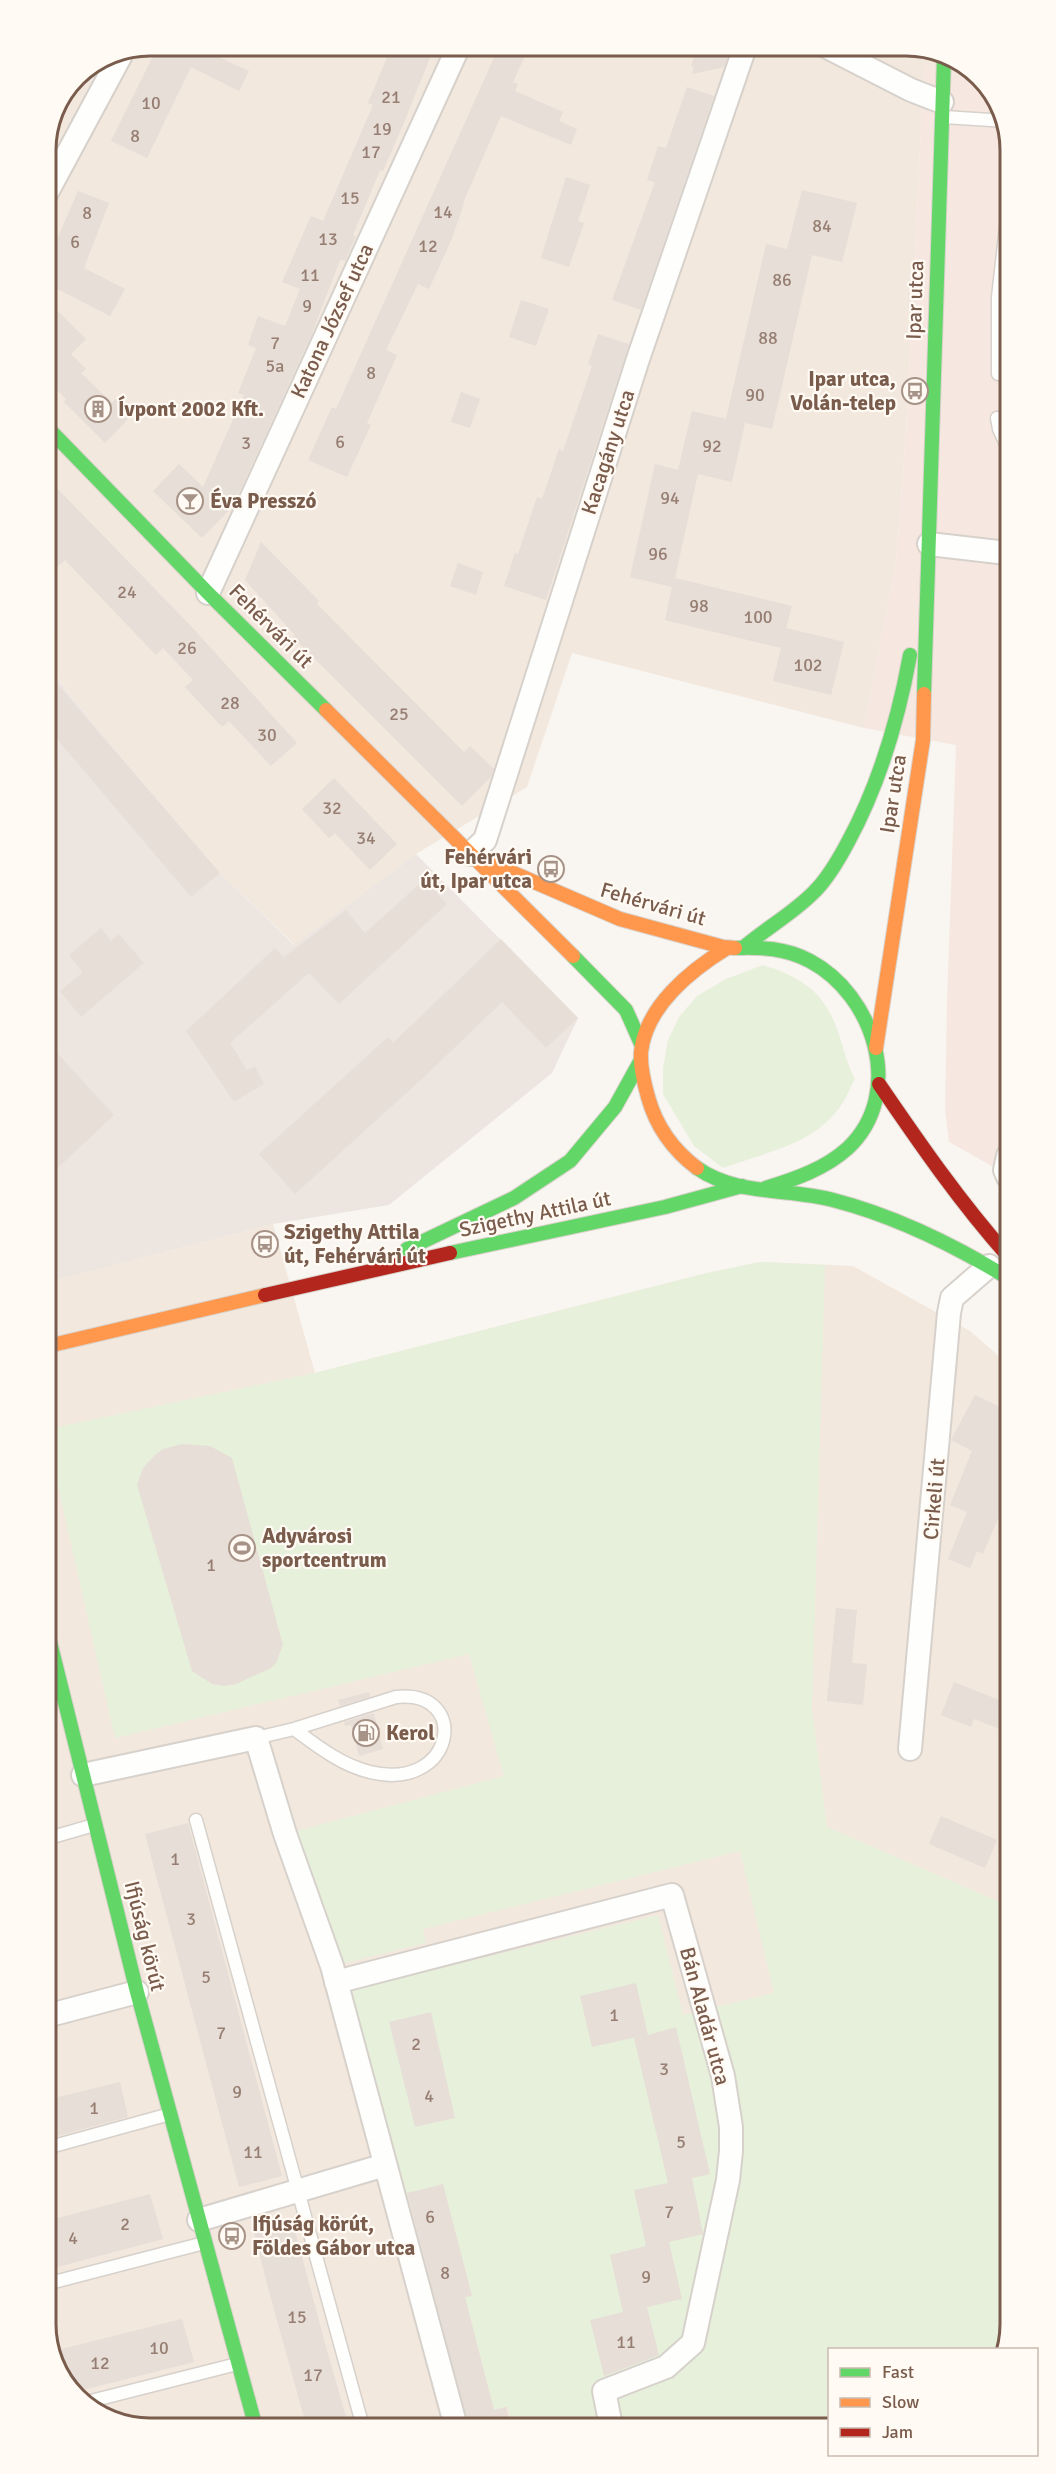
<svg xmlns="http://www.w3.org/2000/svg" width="1056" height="2474" font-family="Signika,sans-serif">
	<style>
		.residential { fill: #f2e8de }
		.commercial { fill: #f6e8e1 }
		.industrial { fill: #ede5e0 }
		.green { fill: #e7f0db }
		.building { fill: #e6ded7 }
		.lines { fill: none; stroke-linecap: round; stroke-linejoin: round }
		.lane-casing { stroke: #d7d1cb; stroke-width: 15 }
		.street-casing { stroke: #d7d1cb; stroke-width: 26 }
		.fast-casing { stroke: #d9d2cb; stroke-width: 16 }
		.slow-casing { stroke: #d9d2cb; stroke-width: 16 }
		.jam-casing { stroke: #d9d2cb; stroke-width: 16 }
		.lane { stroke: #fefefd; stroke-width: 12 }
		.street { stroke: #fefefd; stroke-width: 22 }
		.fast { stroke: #63d668; stroke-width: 14 }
		.slow { stroke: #ff974d; stroke-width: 14 }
		.jam { stroke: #b3261e; stroke-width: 14 }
		.labels { text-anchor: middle; stroke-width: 4.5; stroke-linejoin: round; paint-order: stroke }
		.number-label { font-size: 18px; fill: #977e72 }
		.street-label { font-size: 21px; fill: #7a5c4d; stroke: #fffaf3 }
		.poi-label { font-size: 21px; font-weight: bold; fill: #7a5c4d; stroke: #fffaf3; text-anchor: start }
		.rim { fill: none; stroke: #7a5c4d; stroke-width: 3 }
	</style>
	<rect width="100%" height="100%" fill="#f9f5f0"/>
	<g class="residential">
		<polygon points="913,45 971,68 924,67 906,433 896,563 864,728 572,653 527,787 416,854 295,945 220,873 94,725 46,663 45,143 76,76 110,53"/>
		<polygon points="273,1224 315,1373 703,1274 760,1262 853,1266 970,1331 1009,1365 1011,2324 1002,2349 830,2350 829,2424 143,2429 86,2407 50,2357 48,1282"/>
	</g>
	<polygon class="commercial" points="924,66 971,68 1006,117 1008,1175 949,1142 945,1109 947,1002 956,745 864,728 896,563 906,433"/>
	<polygon class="industrial" points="46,664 94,725 220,873 294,945 416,854 578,1018 552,1073 389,1205 273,1224 48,1282"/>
	<g class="green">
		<path d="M763 965C809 980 828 996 842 1044 846 1057 848 1067 855 1079 850 1087 847 1097 842 1104 815 1145 766 1152 723 1168L694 1146 663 1094V1068L668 1040 679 1017 697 996 726 979Z"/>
		<polygon points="760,1262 825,1265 812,1709 827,1827 1002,1903 1010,1881 1011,2324 1002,2349 830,2350 829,2424 512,2426 508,2406 494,2410 465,2297 472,2295 443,2185 394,2197 340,1993 658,1915 683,2015 774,1993 740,1851 423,1929 426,1943 332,1966 285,1834 504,1776 469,1654 115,1738 48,1442 48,1429 315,1373 703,1274"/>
	</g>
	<g class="building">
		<polygon points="698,47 731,47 724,67 692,74 694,67 691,66"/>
		<polygon points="498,49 528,49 513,82 518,84 515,91 563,112 559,121 577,129 571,145 501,116 463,203 464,204 451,241 429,289 418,284 386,350 397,355 367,423 371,425 347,477 308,460 332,407 336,409"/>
		<polygon points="390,50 433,50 403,125 383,171 380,170 353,235 356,236 345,261 340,260 311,336 233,506 202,538 153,491 179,464 203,487 244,395 238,393 256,348 248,345 258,316 285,326 300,289 282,282 311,216 323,221 373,105 368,103"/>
		<polygon points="155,52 208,52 249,71 239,91 191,67 147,158 111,141"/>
		<polygon points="687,87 714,96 641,310 612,300 655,182 647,180 658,146 666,148"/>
		<polygon points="566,177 590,185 578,221 584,223 569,267 541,258"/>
		<polygon points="802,190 857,203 842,262 812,255 772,429 745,423 732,482 698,474 675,578 792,606 786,628 844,642 831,695 773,681 781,648 665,620 672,587 630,577 655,464 678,470 692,411 726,419 766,244 787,249"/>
		<polygon points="78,191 109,203 84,268 125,289 110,316 46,283 45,248 52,251"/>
		<polygon points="46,299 86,339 71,354 86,369 81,373 112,403 115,399 131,416 105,443 64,402 66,399 46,379"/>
		<polygon points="521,300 549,309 536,346 509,337"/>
		<polygon points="598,334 629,344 546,600 504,586 515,553 518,554 537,497 542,499 559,449 563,451 592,366 588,364"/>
		<polygon points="461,392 480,399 470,428 451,422"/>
		<polygon points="46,477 189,624 297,743 271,766 229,721 222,727 185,687 193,680 163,648 156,655 65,560 46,577"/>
		<polygon points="261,542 319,601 317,604 464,752 470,746 494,769 491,777 462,806 293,637 295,635 245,580"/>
		<polygon points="458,563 483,572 476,595 450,586"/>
		<polygon points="46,671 220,873 191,897 47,727"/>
		<polygon points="334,778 397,844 370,870 335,833 329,838 302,809"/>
		<polygon points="425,879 447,904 339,1004 309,973 230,1043 247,1070 255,1066 264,1084 234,1102 186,1031 275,948 284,957 346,910 365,933"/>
		<polygon points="101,928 111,941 119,934 144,963 81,1017 60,991 83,972 69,955"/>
		<polygon points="501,939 578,1018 546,1048 502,1002 424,1077 295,1194 259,1154 388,1037 393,1043"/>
		<polygon points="58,1054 114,1115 48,1177 47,1063"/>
		<polygon points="975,1395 1009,1411 1009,1493 983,1554 977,1551 970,1568 948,1559 967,1512 950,1505 972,1451 951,1440"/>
		<polygon points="182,1444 210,1446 232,1458 283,1645 276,1663 271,1668 236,1684 225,1686 212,1684 192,1671 137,1485 143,1468 155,1455 163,1449"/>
		<polygon points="836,1608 857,1610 852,1663 867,1664 863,1705 827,1701"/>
		<polygon points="954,1682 1009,1704 1010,1733 974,1719 971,1727 941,1715"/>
		<polygon points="369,1692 370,1697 340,1706 338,1700"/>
		<polygon points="374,1713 383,1749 359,1756 351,1725 345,1726 344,1722"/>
		<polygon points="941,1816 997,1840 985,1868 929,1844"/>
		<polygon points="188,1823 282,2176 239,2187 145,1834"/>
		<polygon points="636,1983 648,2035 676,2027 710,2174 692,2178 703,2234 669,2242 682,2299 647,2307 659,2355 604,2376 590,2320 623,2312 610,2255 646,2246 634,2190 668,2183 634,2038 646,2035 592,2047 580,1996"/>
		<polygon points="431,2012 455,2118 415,2127 389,2022"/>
		<polygon points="120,2082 128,2117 50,2138 50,2099"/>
		<polygon points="443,2184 472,2296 465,2297 494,2410 506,2407 511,2426 469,2427 407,2193"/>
		<polygon points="150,2194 163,2239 50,2269 50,2220"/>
		<polygon points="293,2223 324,2340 349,2427 307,2428 270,2295 254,2233"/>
		<polygon points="182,2319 194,2362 75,2392 50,2357 50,2352"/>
	</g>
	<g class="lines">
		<defs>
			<g id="lane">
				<polyline points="944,117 1006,121"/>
				<polyline points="998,374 998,297 1006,227"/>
				<polyline points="997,418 999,429 1006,444"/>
				<path d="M256 1738 294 1729 396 1697C472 1689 455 1793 370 1772 341 1765 317 1746 294 1729"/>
				<polyline points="196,1820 363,2427"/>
				<polyline points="49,1838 94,1825"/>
				<polyline points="50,2147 170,2114"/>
				<polyline points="50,2283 204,2243"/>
				<polyline points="83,2403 237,2364"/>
			</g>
			<g id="street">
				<polyline points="825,46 911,90 942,102"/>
				<polyline points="45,196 122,53"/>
				<polyline points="929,544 1007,553"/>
				<polyline points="208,593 457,50"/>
				<polyline points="470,854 485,840 637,362 745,47"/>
				<polyline points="1008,1156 1005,1170 1008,1177"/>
				<polyline points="910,1749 949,1313 952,1298 989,1266"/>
				<polyline points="83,1775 256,1738 285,1834 332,1966 456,2427"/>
				<polyline points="336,1982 672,1895 723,2076 731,2127 731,2151 728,2180 693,2343 666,2367 604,2391 611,2426"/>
				<polyline points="50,2015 137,1992"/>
				<polyline points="199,2220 385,2165"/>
			</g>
			<g id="fast">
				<polyline points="46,426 208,593 326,710"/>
				<polyline points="924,694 944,57"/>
				<path d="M735 948C761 947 786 948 810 961 874 995 906 1093 848 1148 825 1169 795 1179 766 1188"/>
				<path d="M743 948C766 928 794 913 815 891 829 877 839 859 848 842 880 783 898 721 910 655"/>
				<polyline points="573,956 626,1010 642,1046"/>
				<path d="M697 1168C737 1196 788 1188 833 1200 895 1216 954 1245 1008 1278"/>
				<polyline points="407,1249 514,1198 570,1161 615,1107 641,1060"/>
				<polyline points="450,1253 665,1207 742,1186"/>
				<polyline points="49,1638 137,1992 256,2428"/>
			</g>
			<g id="slow">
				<polyline points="326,710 573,956"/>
				<polyline points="488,862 620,919 723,947 735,948"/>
				<polyline points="876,1048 923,740 924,694"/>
				<path d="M697 1168C673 1150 656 1126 648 1097 644 1083 640 1066 641 1052 646 1006 691 970 727 948"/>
				<polyline points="48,1346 265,1295"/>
			</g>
			<g id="jam">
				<path d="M879 1084C920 1144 960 1202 1008 1256"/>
				<polyline points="265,1295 450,1253"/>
			</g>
		</defs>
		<use href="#lane" class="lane-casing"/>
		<use href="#street" class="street-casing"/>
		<use href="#fast" class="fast-casing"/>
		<use href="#slow" class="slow-casing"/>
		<use href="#jam" class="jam-casing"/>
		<use href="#lane" class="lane"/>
		<use href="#street" class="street"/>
		<use href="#fast" class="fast"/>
		<use href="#slow" class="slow"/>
		<use href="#jam" class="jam"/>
	</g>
	<defs>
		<symbol id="bus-ring" viewBox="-11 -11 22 22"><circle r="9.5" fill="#fffaf3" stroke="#a69286" stroke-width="1.5"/><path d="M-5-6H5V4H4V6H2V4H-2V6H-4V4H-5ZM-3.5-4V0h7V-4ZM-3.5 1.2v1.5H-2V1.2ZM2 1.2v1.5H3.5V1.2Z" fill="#a69286"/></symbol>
		<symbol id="building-ring" viewBox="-11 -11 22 22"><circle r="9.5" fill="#fffaf3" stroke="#a69286" stroke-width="1.5"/><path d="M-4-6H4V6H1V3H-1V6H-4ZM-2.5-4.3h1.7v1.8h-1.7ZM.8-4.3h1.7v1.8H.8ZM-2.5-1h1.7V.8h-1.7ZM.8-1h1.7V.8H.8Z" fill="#a69286"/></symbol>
		<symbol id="bar-ring" viewBox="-11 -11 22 22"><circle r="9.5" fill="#fffaf3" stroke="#a69286" stroke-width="1.5"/><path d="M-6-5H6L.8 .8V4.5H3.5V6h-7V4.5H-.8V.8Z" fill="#a69286"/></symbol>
		<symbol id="stadium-ring" viewBox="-11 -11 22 22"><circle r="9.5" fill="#fffaf3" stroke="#a69286" stroke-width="1.5"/><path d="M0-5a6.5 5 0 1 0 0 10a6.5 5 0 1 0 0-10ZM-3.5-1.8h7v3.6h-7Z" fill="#a69286"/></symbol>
		<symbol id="fuel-ring" viewBox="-11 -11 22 22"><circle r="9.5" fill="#fffaf3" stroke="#a69286" stroke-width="1.5"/><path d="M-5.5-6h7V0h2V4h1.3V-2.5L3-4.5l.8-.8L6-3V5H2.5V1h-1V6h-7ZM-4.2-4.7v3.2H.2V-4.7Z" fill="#a69286"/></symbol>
	</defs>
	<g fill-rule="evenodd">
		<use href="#bus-ring" x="900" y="376" width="30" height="30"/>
		<use href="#building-ring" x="83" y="394" width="30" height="30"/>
		<use href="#bar-ring" x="175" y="486" width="30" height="30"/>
		<use href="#bus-ring" x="536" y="854" width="30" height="30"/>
		<use href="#bus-ring" x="250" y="1229" width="30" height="30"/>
		<use href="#stadium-ring" x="227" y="1533" width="30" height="30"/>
		<use href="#fuel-ring" x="351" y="1718" width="30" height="30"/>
		<use href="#bus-ring" x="217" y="2221" width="30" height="30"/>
	</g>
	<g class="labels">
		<g class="number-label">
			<text x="391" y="103">21</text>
			<text x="151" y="109">10</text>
			<text x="382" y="135">19</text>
			<text x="135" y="142">8</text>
			<text x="371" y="158">17</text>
			<text x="350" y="204">15</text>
			<text x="443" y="218">14</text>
			<text x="87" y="219">8</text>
			<text x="822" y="232">84</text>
			<text x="328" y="245">13</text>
			<text x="75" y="248">6</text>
			<text x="428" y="252">12</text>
			<text x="310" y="281">11</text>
			<text x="782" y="286">86</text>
			<text x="307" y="312">9</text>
			<text x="768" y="344">88</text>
			<text x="275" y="349">7</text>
			<text x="275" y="372">5a</text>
			<text x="371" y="379">8</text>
			<text x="755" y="401">90</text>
			<text x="340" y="448">6</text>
			<text x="246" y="449">3</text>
			<text x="712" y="452">92</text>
			<text x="670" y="504">94</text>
			<text x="658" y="560">96</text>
			<text x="127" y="598">24</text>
			<text x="699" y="612">98</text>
			<text x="758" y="623">100</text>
			<text x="187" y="654">26</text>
			<text x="808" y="671">102</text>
			<text x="230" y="709">28</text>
			<text x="399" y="720">25</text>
			<text x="267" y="741">30</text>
			<text x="332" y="814">32</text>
			<text x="366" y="844">34</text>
			<text x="211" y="1571">1</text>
			<text x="175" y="1865">1</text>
			<text x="191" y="1925">3</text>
			<text x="206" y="1983">5</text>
			<text x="614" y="2021">1</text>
			<text x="221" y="2039">7</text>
			<text x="416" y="2050">2</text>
			<text x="664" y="2075">3</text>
			<text x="237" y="2098">9</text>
			<text x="429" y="2102">4</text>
			<text x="94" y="2114">1</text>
			<text x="681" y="2148">5</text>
			<text x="253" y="2158">11</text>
			<text x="669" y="2218">7</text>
			<text x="430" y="2223">6</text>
			<text x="125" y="2230">2</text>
			<text x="73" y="2244">4</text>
			<text x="445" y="2279">8</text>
			<text x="646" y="2283">9</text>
			<text x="297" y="2323">15</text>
			<text x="626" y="2348">11</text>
			<text x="159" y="2354">10</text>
			<text x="100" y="2369">12</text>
			<text x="313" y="2381">17</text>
		</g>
		<g class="street-label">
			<text transform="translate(915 300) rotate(-88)" y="7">Ipar utca</text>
			<text transform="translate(332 321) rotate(-65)" y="7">Katona József utca</text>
			<text transform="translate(608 452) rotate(-72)" y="7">Kacagány utca</text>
			<text transform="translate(271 626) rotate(45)" y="7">Fehérvári út</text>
			<text transform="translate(893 794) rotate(-81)" y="7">Ipar utca</text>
			<text transform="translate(653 904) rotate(16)" y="7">Fehérvári út</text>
			<text transform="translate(535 1214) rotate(-12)" y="7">Szigethy Attila út</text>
			<text transform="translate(934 1499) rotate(-85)" y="7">Cirkeli út</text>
			<text transform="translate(145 1936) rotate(76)" y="7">Ifjúság körút</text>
			<text transform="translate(705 2016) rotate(75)" y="7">Bán Aladár utca</text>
		</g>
		<g class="poi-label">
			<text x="896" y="386" text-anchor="end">Ipar utca,<tspan x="896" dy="24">Volán-telep</tspan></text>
			<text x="118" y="416">Ívpont 2002 Kft.</text>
			<text x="210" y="508">Éva Presszó</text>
			<text x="532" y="864" text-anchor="end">Fehérvári<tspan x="532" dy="24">út, Ipar utca</tspan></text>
			<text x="284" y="1239">Szigethy Attila<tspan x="284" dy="24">út, Fehérvári út</tspan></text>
			<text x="262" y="1543">Adyvárosi<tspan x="262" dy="24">sportcentrum</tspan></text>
			<text x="386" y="1740">Kerol</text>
			<text x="252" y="2231">Ifjúság körút,<tspan x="252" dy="24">Földes Gábor utca</tspan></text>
		</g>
	</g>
	<path d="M0 0H1056V2474H0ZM150 56H906A94 94 0 0 1 1000 150V2324A94 94 0 0 1 906 2418H150A94 94 0 0 1 56 2324V150A94 94 0 0 1 150 56Z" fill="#fffaf3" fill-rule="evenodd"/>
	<path class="rim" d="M150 56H906A94 94 0 0 1 1000 150V2324A94 94 0 0 1 906 2418H150A94 94 0 0 1 56 2324V150A94 94 0 0 1 150 56Z"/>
	<rect x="828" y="2348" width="210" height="108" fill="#fffaf3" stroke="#cabbb1" stroke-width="1.5"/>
	<rect x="840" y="2368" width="30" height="9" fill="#63d668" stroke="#cabbb1" stroke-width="1.5"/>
	<text x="882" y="2378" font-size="18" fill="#7a5c4d">Fast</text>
	<rect x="840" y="2398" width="30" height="9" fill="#ff974d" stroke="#cabbb1" stroke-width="1.5"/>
	<text x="882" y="2408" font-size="18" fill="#7a5c4d">Slow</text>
	<rect x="840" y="2428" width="30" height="9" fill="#b3261e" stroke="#cabbb1" stroke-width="1.5"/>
	<text x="882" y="2438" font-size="18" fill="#7a5c4d">Jam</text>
</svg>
